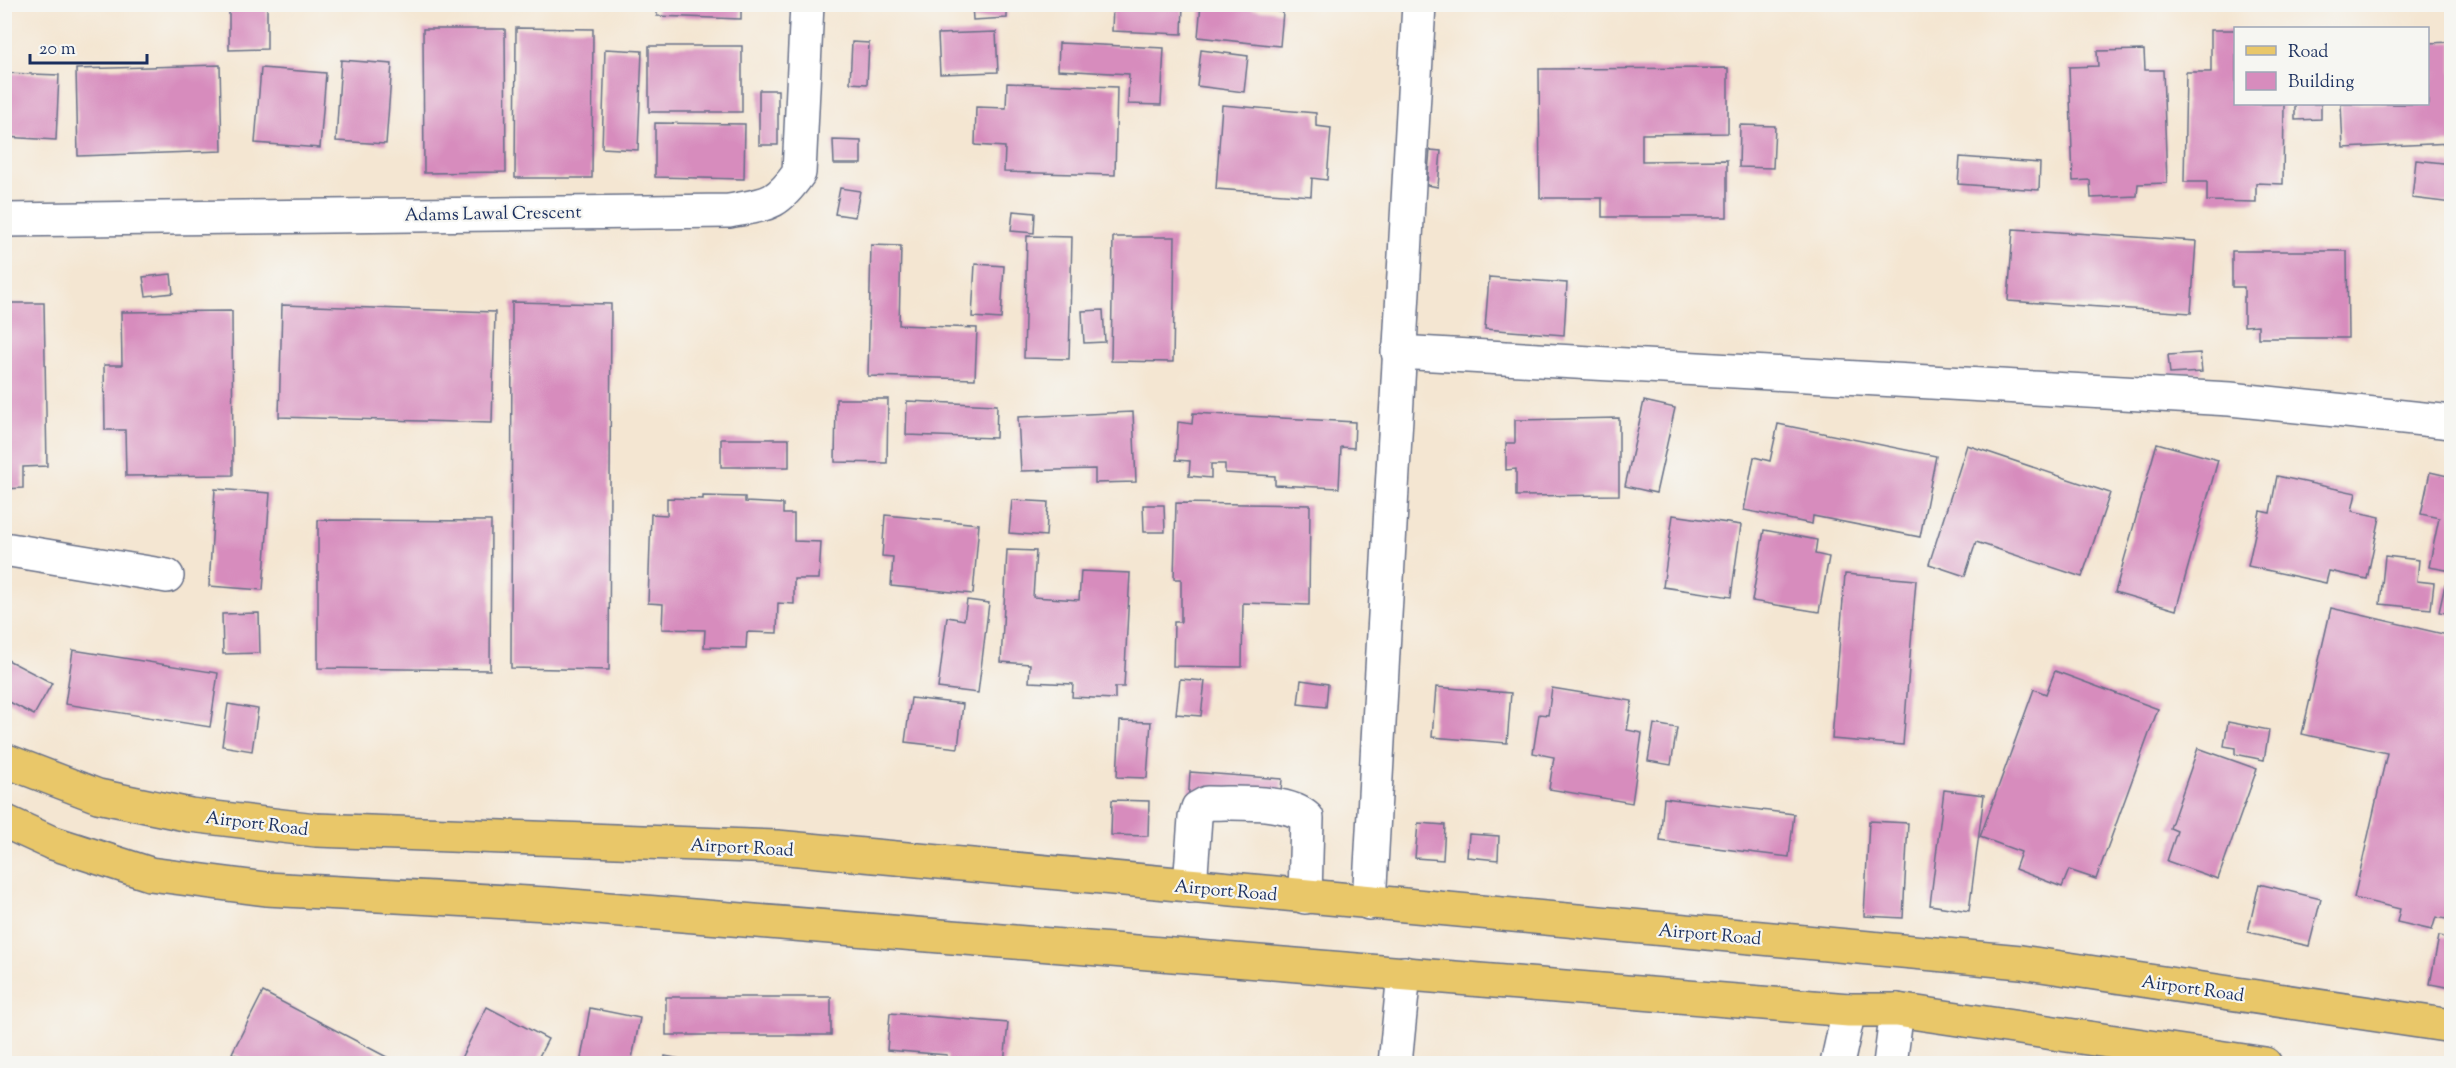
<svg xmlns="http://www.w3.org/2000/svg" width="2456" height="1068" font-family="'Sorts Mill Goudy',serif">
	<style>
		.building { fill: #d78cbd }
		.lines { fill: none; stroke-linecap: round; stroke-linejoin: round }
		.minor-casing { stroke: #676f87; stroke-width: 36 }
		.major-casing { stroke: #676f87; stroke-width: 36 }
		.minor { stroke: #fff; stroke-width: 33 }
		.major { stroke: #e9c769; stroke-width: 33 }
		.labels { text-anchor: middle; stroke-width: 4.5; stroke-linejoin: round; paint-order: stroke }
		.street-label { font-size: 18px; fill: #1b2f5e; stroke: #f6f6f2 }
	</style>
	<rect width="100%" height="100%" fill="#f6f6f2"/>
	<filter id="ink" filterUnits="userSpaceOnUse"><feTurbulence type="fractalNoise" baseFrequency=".0167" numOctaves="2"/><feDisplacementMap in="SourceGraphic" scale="12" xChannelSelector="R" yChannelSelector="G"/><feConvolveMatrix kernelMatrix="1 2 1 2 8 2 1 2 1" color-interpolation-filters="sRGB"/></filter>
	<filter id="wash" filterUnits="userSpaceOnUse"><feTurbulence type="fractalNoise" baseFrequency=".008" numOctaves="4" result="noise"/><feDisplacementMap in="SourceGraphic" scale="24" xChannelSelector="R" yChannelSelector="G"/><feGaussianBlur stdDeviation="1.35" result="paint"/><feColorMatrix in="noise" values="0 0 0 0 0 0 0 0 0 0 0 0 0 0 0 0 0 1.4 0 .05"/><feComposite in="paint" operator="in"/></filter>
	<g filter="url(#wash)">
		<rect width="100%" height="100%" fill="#f4e6d2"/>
		<g id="blocks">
			<g class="building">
				<polygon points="229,4 267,4 267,49 229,50"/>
				<polygon points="657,4 741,4 741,19 657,16"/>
				<polygon points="972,4 1007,4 1007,18 973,20"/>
				<polygon points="1113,4 1183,4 1182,34 1112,31"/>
				<polygon points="1201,4 1283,12 1280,46 1198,37"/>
				<polygon points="1348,4 1364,4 1364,8"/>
				<polygon points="516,28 593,29 592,178 515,178"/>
				<polygon points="423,29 505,29 506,172 424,173"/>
				<polygon points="2211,30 2236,30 2236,104 2284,104 2283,184 2256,183 2256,202 2207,201 2207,182 2184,182 2186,72 2211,72"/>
				<polygon points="996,32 998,72 940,74 938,34"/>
				<polygon points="852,42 869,43 867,84 850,83"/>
				<polygon points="2452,42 2452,143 2343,148 2341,104 2428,104 2428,43"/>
				<polygon points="1059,43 1164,48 1161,105 1128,104 1129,74 1058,70"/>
				<rect x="649" y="46" width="93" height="66"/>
				<polygon points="605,49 642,51 638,150 602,148"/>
				<polygon points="1201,50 1248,56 1244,92 1197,86"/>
				<polygon points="2144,50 2145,70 2163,70 2167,183 2138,184 2137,196 2091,198 2090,180 2073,181 2069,67 2098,66 2097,51"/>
				<polygon points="341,60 392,64 386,144 336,141"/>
				<polygon points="220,65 222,151 78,156 76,69"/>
				<polygon points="261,68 326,73 320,148 255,143"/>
				<polygon points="1728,68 1728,133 1642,134 1642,161 1727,160 1727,217 1602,217 1602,198 1540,198 1539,69"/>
				<polygon points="4,73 59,75 56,140 4,137"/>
				<polygon points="1007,83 1117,87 1115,175 1004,172 1005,147 975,145 976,107 1006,108"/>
				<rect x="759" y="90" width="19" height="55"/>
				<polygon points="2295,104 2321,104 2321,119 2295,120"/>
				<polygon points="1222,105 1316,113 1316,126 1331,128 1327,180 1312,178 1311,196 1216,189"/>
				<polygon points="655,123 745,124 744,179 655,177"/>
				<polygon points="1740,125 1775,126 1773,168 1739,167"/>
				<polygon points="833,140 861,141 861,164 834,164"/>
				<polygon points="1430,150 1441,151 1438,187 1427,185"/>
				<polygon points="1960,157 2040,163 2039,190 1958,184"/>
				<polygon points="2416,160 2452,164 2452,203 2412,198"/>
				<polygon points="840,188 860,191 855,217 835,214"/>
				<polygon points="1013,211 1035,213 1034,233 1011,231"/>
				<polygon points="2013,229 2196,241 2191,313 2008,301"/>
				<polygon points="1027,236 1072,237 1069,359 1024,358"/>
				<polygon points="1113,237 1175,237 1173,362 1111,361"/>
				<polygon points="871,245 901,246 899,325 977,328 975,379 868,376"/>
				<polygon points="2232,251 2347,251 2348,338 2258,338 2258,325 2244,326 2244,287 2232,287"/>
				<polygon points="975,264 1004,266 1001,319 972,317"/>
				<polygon points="171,274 173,293 146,296 143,277"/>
				<polygon points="1489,277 1567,283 1564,335 1485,329"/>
				<polygon points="512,302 611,304 609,670 511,668"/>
				<polygon points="4,303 44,303 47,466 23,467 23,488 4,489"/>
				<polygon points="282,305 495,312 492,423 279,417"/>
				<polygon points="1103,310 1105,342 1084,343 1082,311"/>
				<polygon points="232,311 233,475 126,476 125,430 105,430 104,365 122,365 121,312"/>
				<polygon points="2200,353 2202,372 2170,374 2168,355"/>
				<polygon points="836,399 888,399 887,463 835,462"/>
				<polygon points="907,401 997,405 996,438 906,435"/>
				<polygon points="1644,401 1675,408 1656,493 1625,486"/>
				<polygon points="1133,412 1136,482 1095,483 1095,469 1021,471 1018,417"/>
				<polygon points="1193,413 1355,422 1354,448 1341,447 1339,488 1275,485 1275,476 1225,473 1225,464 1211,464 1211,478 1189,476 1190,461 1176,460 1178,422 1192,424"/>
				<polygon points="1619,418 1619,495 1516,496 1516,469 1506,470 1506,443 1515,443 1515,420"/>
				<polygon points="1778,424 1936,456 1920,537 1813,516 1812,524 1744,510 1754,457 1770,461"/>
				<rect x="721" y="439" width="68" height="28"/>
				<polygon points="2157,443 2218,460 2176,610 2115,592"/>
				<polygon points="1967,445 2110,493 2082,577 1976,542 1965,576 1929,564"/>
				<polygon points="2430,472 2452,477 2452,571 2429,567 2439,518 2421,514"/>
				<polygon points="2277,476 2356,493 2352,511 2380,517 2367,579 2329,571 2326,583 2248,566 2260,511 2270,513"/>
				<polygon points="215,489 270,493 263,590 209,586"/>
				<polygon points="703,496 745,497 745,502 783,504 783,514 794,514 794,541 821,542 819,579 794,579 794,604 778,603 777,633 747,632 746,648 704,647 705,630 662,629 663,604 648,603 651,514 667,515 667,498 703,499"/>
				<polygon points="1012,500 1048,502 1046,536 1009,533"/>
				<polygon points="1176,503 1310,505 1309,605 1243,603 1242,667 1173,666 1174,622 1181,622 1181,579 1174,579"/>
				<polygon points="1143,505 1164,505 1165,532 1144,532"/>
				<polygon points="885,515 979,524 973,594 891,586 893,557 882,556"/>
				<polygon points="1673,515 1741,525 1731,597 1663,587"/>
				<polygon points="318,520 491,521 490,670 318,668"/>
				<polygon points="1764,530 1817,540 1815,554 1829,557 1819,612 1752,601"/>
				<polygon points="1007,550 1036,551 1033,597 1079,600 1081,571 1130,573 1124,687 1115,687 1115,699 1072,697 1073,684 1029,682 1030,664 1001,662"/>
				<polygon points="2385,556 2419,560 2417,581 2434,583 2431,609 2380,604"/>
				<polygon points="1845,574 1916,580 1903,745 1832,739"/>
				<polygon points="2445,585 2452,587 2452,614 2439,612"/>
				<polygon points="967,600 989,603 978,693 938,688 947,617 964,620"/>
				<polygon points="2331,608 2452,636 2452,920 2436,917 2432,930 2397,922 2400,909 2354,898 2387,753 2302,734"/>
				<polygon points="259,613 260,653 223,654 222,614"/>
				<polygon points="73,650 218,673 210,727 65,704"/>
				<polygon points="4,658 52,683 34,715 4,699"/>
				<polygon points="2055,671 2158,709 2096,879 2069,870 2062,887 2015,869 2021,852 1980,837 2034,689 2046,694"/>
				<polygon points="1180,679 1205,681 1201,716 1176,714"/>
				<polygon points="1301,680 1328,684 1326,707 1298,704"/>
				<polygon points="1436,687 1511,693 1507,743 1432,737"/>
				<polygon points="1552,688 1632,701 1627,730 1642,733 1632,803 1549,789 1554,757 1533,753 1539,714 1548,715"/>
				<polygon points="911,698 963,704 958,748 905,742"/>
				<polygon points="228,704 258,709 252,751 222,746"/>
				<polygon points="1120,721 1151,722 1147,778 1117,777"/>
				<polygon points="2228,722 2269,730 2264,760 2235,754 2235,748 2224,746"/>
				<polygon points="1654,724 1677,728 1671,765 1648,761"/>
				<polygon points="2198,748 2257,769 2218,879 2167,861 2177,831 2170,828"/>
				<polygon points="1190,772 1282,779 1279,813 1188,806"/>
				<polygon points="1944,790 1984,795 1969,911 1930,905"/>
				<polygon points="1664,798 1794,814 1789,857 1660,841"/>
				<polygon points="1112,800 1149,801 1148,836 1111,835"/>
				<polygon points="1869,821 1908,823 1903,918 1864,916"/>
				<polygon points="1418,823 1445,825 1443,860 1415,858"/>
				<polygon points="1469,834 1499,836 1498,860 1467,857"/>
				<polygon points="2259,884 2321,899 2309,946 2248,932"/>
				<polygon points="2439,936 2452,938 2452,988 2430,984"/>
				<polygon points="263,992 400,1064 253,1064 232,1053"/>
				<rect x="666" y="997" width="165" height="38"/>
				<polygon points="487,1007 548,1039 535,1064 458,1064"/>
				<polygon points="590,1008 640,1018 631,1064 580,1064"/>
				<polygon points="890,1013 1008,1023 1004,1064 947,1064 947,1055 887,1050"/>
				<polygon points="665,1056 697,1062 697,1064 664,1064"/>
			</g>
		</g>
	</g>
	<g filter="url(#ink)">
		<use href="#blocks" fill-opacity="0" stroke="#676f87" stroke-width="1.5"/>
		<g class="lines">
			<defs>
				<g id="minor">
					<path d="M4 220 729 211C767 204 776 206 799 173L807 4"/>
					<polyline points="1398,352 2230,399 2452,422"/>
					<polyline points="4,549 167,576"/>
					<path d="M1190 886 1195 818 1198 808 1207 803C1234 804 1288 799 1307 818L1305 897"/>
					<polyline points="1369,903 1419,4"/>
					<polyline points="1395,1064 1404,973"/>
					<polyline points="1837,1064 1849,1010"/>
					<polyline points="1890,1064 1897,1010"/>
				</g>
				<g id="major">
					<polyline points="4,760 98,796 190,815 316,830 777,847 2021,962 2452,1026"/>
					<polyline points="4,821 50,842 150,874 266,889 547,904 1849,1010 1897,1010 2265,1064"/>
				</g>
			</defs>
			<use href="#minor" class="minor-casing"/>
			<use href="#major" class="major-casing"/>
			<use href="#minor" class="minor"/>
			<use href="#major" class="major"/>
		</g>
	</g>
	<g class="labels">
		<g class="street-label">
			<text transform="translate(493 213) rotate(-1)" y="6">Adams Lawal Crescent</text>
			<text transform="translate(257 823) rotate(7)" y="6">Airport Road</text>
			<text transform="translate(742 847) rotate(3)" y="6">Airport Road</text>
			<text transform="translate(1226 890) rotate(5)" y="6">Airport Road</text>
			<text transform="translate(1710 934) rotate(5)" y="6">Airport Road</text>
			<text transform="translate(2193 988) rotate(8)" y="6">Airport Road</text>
		</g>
	</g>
	<rect width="2456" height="1068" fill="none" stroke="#f6f6f2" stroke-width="24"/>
	<rect x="2234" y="27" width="195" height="78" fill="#f6f6f2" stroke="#9ea6b7" stroke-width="1.5"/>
	<rect x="2246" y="46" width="30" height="9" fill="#e9c769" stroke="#9ea6b7" stroke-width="1.5"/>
	<text x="2288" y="57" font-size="18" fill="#1b2f5e">Road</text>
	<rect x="2246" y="72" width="30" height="18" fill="#d78cbd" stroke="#9ea6b7" stroke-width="1.5"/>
	<text x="2288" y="87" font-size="18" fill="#1b2f5e">Building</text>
	<path d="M30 54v9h117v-9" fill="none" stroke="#1b2f5e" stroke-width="3"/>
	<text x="39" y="54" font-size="18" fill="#1b2f5e" stroke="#f6f6f2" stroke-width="4.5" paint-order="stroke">20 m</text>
</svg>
